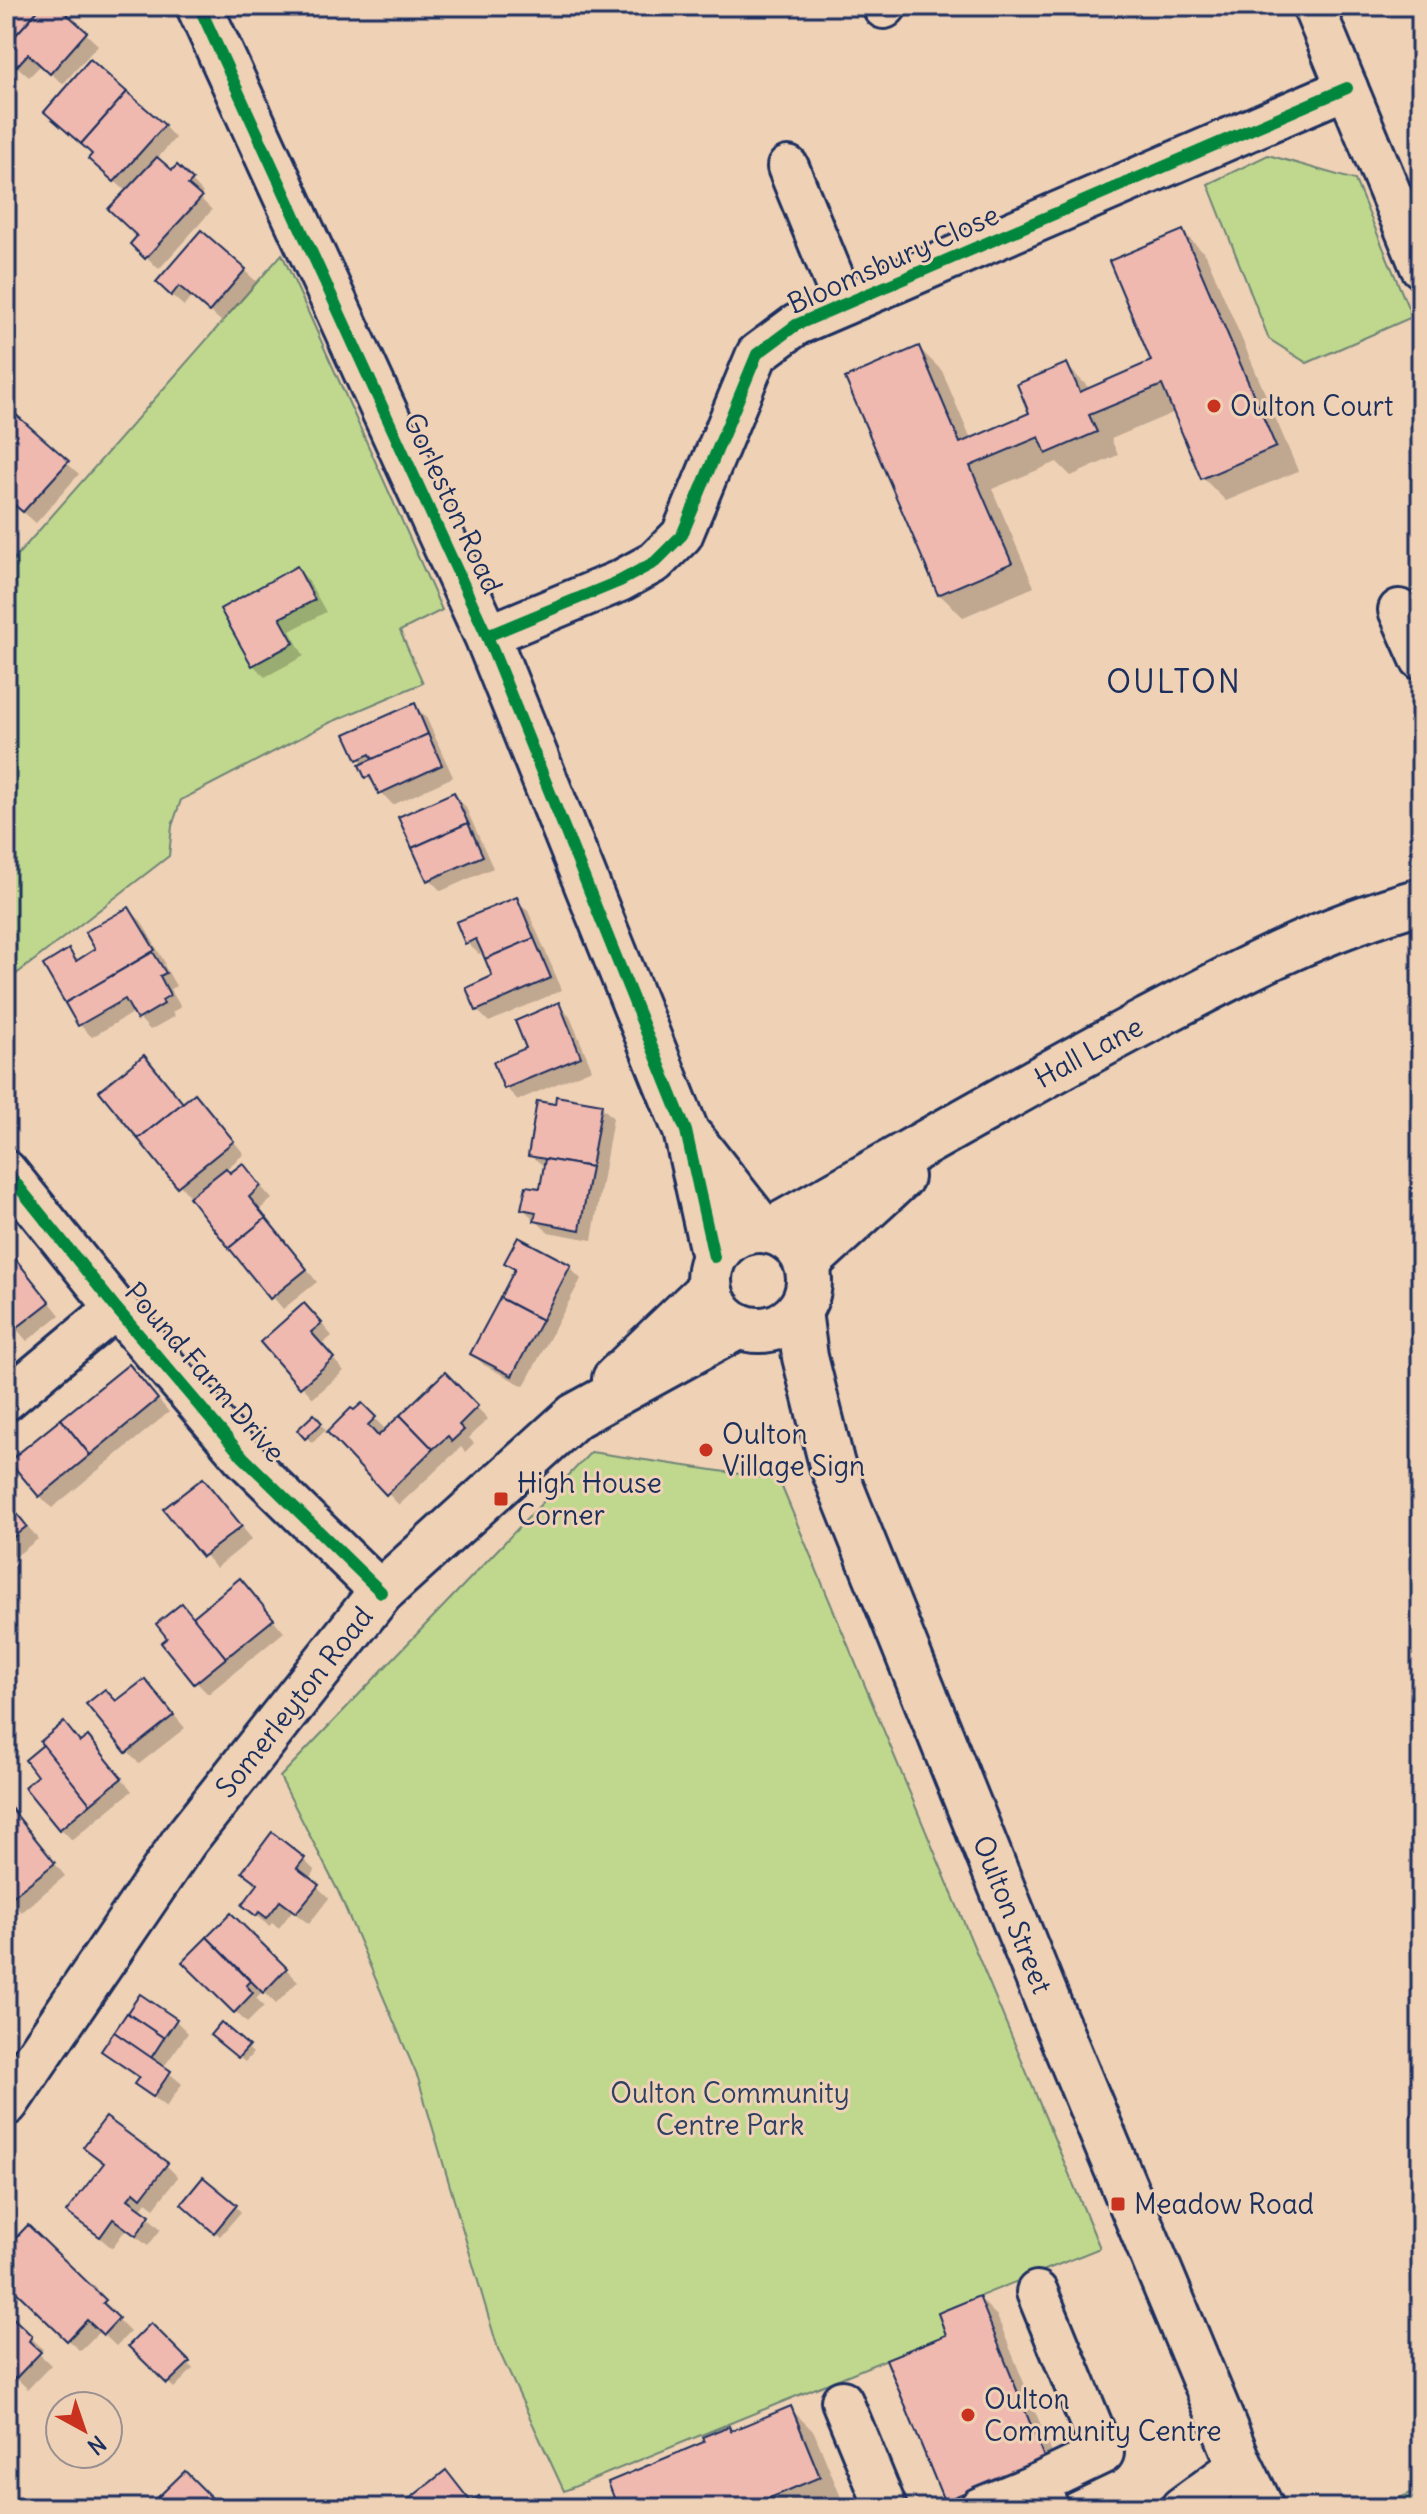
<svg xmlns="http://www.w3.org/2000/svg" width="1427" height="2514" font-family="Delius,sans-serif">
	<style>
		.green { fill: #c0d88e; stroke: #6e8476; stroke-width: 2 }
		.shadow { fill: #0003 }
		.building { fill: #f0b9af; stroke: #1b2f5e; stroke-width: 2 }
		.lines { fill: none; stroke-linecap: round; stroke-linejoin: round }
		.minor-casing { stroke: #1b2f5e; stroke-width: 46 }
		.major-casing { stroke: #1b2f5e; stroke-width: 50 }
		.minor { stroke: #efd1b5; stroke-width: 40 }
		.major { stroke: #efd1b5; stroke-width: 44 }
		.cycleway-casing { stroke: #efd1b5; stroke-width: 17 }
		.cycleway { stroke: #00873e; stroke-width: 12 }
		.poi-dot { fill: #c8321e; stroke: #efd1b5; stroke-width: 3 }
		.labels { text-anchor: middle; stroke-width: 6; stroke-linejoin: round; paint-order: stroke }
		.street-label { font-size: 28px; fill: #1b2f5e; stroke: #efd1b5 }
		.poi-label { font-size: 28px; fill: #1b2f5e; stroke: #efd1b5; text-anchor: start }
		.park-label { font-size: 28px; fill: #2c4063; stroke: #efd1b5 }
		.quarter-label { font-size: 32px; letter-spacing: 2px; fill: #1b2f5e; stroke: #efd1b5 }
	</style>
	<rect width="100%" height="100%" fill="#efd1b5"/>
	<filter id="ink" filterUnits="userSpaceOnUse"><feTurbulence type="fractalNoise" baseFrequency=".0125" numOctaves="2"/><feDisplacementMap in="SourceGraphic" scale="16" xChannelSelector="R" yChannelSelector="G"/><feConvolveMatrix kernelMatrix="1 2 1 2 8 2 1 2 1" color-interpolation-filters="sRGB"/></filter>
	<g filter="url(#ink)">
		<g class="green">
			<polygon points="1268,155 1355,180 1412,317 1307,363 1269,339 1208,184"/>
			<polygon points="282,254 442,610 400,631 423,683 329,723 181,800 172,826 169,856 6,982 6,568"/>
			<polygon points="591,1452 779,1480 1100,2248 938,2313 946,2335 564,2491 498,2349 418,2078 338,1891 280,1777"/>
			<polygon points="1416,2491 1421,2500 1421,2508 1390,2508 1387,2503"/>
		</g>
		<g class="shadow">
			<polygon points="6,6 56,6 98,45 63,84 41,65 29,77 6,57"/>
			<polygon points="164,126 175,138 157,159 172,173 192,181 203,193 199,197 212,210 159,269 133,244 140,237 127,192 103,171"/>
			<polygon points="1183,232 1206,255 1298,471 1226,501 1203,478 1175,412 1111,439 1118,455 1071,476 1057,462 992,489 1034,587 963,617 939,594 919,348 942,371 971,440 1031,415 1067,366 1091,390 1154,363"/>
			<polygon points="202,233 257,282 222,322 192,296 184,306 170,294"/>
			<polygon points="6,409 79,474 36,523 6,497"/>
			<polygon points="297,568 308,580 326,612 290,631 304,656 265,677 253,665"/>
			<polygon points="414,705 426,717 453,777 393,805 367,777 365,765 359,759"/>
			<polygon points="453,794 465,806 493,868 441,891 429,879"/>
			<polygon points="516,899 528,911 562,990 489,1022 477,1010 495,978 484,952 479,954 467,943"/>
			<polygon points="129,909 141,921 165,963 164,965 176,986 170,989 181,1007 172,1012 175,1016 150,1030 134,1012 92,1037 80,1025 46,966 69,952 79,962 98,950"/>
			<polygon points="559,1005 570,1017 592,1069 518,1100 506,1088 496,1063 529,1049"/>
			<polygon points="144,1057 184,1104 207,1108 244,1154 225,1170 231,1175 242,1165 272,1199 259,1210 317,1282 283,1309 102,1091"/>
			<polygon points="601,1106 613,1118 592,1240 548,1232 523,1209 542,1190 546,1168 530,1155"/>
			<polygon points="6,1247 60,1315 27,1341 6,1317"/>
			<polygon points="507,1262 569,1267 581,1279 524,1386 484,1365 473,1354 516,1272"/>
			<polygon points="316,1317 332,1336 321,1345 344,1371 313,1398 263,1342"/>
			<polygon points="445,1374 488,1419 469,1438 474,1443 465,1452 461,1447 399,1505 329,1432 362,1406 386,1430"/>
			<polygon points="140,1378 169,1412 52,1508 40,1496"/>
			<polygon points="314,1417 326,1430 312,1443 300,1430"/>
			<polygon points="203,1480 252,1539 216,1568 166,1510"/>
			<polygon points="6,1500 38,1539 15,1557 6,1548"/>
			<polygon points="240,1581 284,1632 208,1694 196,1682 170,1638"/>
			<polygon points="145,1681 185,1728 139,1764 89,1704 117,1703"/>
			<polygon points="81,1744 99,1750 132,1791 72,1840 60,1828 40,1776 45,1745"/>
			<polygon points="6,1804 65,1876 21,1912 6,1896"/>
			<polygon points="303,1859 315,1871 309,1879 329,1898 309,1924 292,1911 279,1928 272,1923 269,1926 245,1904 259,1886 244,1872"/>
			<polygon points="231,1915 298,1981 276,2004 263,1991 256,1998 264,2006 247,2023 185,1962"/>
			<polygon points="6,1947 17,1961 6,1970"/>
			<polygon points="141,1996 176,2021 188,2033 163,2068 182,2084 166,2107 136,2083 140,2079 115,2062 103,2050"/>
			<polygon points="221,2025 253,2053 245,2062 218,2040"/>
			<polygon points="85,2147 166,2165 178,2177 154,2208 146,2202 140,2210 161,2229 148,2246 126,2229 112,2248 69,2212 105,2164"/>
			<polygon points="236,2207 241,2212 220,2236 189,2210"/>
			<polygon points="28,2228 116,2313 114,2316 130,2332 116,2346 100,2331 80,2351 6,2279 6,2250"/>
			<polygon points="979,2298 997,2316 1062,2478 987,2508 953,2508 945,2500 949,2336"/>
			<polygon points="6,2314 43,2349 39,2354 51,2365 28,2389 6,2369"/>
			<polygon points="151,2326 193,2369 174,2388 131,2346"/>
			<polygon points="791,2409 814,2432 842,2500 824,2508 620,2508 732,2433"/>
			<polygon points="6,2410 16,2420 6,2431"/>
		</g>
		<g class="building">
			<polygon points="6,6 42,6 6,46"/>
			<polygon points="42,6 58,6 87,32 50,74 28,54 16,67 6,58 6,46"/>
			<polygon points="90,59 127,92 81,144 44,112"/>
			<polygon points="127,92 165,125 114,182 88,159 92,154 81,144"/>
			<polygon points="157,157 172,170 177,165 193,180 188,185 202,197 145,259 130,244 137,236 108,209"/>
			<polygon points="201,230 246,269 209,312 179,286 171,296 156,282"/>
			<polygon points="1183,230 1276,447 1201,479 1162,385 1089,415 1097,432 1046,454 1039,437 970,466 1012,563 938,595 845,378 919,346 960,443 1029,413 1017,384 1067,363 1080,392 1151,361 1109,261"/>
			<polygon points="6,406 69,461 23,512 6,498"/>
			<polygon points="297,566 315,600 280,618 294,643 252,666 220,609"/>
			<polygon points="415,703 428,734 373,760 370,754 357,760 345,734"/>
			<polygon points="428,734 442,765 379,794 370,776 365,778 359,765"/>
			<polygon points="454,792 468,823 412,848 398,817"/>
			<polygon points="468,823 483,856 427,881 412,848"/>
			<polygon points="517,897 534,938 485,959 476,939 465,944 456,922"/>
			<polygon points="129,907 155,950 65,1003 43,965 69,949 76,961 95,949 85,932"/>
			<polygon points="534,938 551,978 476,1011 466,988 492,976 485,959"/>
			<polygon points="153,952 166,973 160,976 170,995 162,1000 164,1004 137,1020 125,999 78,1026 65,1003"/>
			<polygon points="559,1002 581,1057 504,1089 493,1062 526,1048 515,1021"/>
			<polygon points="144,1055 183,1103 138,1139 99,1091"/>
			<polygon points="195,1093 234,1141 177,1187 138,1139"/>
			<polygon points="556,1096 602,1104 591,1167 528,1156 537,1101 555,1104"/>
			<polygon points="545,1159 591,1167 580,1230 534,1221 536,1212 521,1209 526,1186 540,1188"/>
			<polygon points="243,1163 261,1186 249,1197 266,1218 229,1248 189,1197 226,1168 230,1173"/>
			<polygon points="266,1218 307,1269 270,1299 229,1248"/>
			<polygon points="518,1237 571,1265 542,1320 500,1298 515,1269 504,1263"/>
			<polygon points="9,1251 50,1302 14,1330 6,1320 6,1254"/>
			<polygon points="500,1298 542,1320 512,1376 470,1354"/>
			<polygon points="304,1303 322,1323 311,1332 334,1358 300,1388 260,1342"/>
			<polygon points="129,1364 158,1399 90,1455 61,1419"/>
			<polygon points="445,1372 478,1406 459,1425 464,1430 452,1441 448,1436 433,1449 400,1415"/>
			<polygon points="362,1403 376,1417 368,1425 378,1436 400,1415 433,1449 386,1495 327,1432 351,1408 354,1410"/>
			<polygon points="314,1414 322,1423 305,1439 297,1430"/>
			<polygon points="61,1419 90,1455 39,1497 9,1461"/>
			<polygon points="203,1478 242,1526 202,1557 163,1509"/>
			<polygon points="6,1500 27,1526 6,1543"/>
			<polygon points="240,1578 274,1619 226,1658 193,1617"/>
			<polygon points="182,1603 226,1658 194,1684 161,1643 167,1638 156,1624"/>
			<polygon points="145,1679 174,1715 126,1753 86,1704 105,1689 116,1701"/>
			<polygon points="64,1722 80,1742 88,1736 122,1778 90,1804 40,1742"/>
			<polygon points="43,1745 90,1804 59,1830 24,1787 37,1776 25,1760"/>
			<polygon points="6,1802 55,1863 7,1901 6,1899"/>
			<polygon points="272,1832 305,1858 297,1868 319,1885 296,1913 280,1901 267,1918 259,1912 256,1916 242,1905 258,1884 242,1872"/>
			<polygon points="231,1913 287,1968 263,1993 207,1937"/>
			<polygon points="207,1937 250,1981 246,1985 253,1993 234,2013 182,1962"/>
			<polygon points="140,1994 177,2019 164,2038 127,2013"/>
			<polygon points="127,2013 164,2038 151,2058 114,2032"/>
			<polygon points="221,2022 249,2046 238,2058 210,2035"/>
			<polygon points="114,2032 171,2071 153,2097 134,2084 139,2077 101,2051"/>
			<polygon points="106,2117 168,2163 141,2198 134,2192 128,2199 150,2215 136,2236 113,2219 100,2237 66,2212 104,2163 83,2147"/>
			<polygon points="203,2177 237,2205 214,2233 181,2204"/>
			<polygon points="28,2225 106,2300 103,2303 119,2318 103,2335 87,2320 67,2341 6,2282 6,2248"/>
			<polygon points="979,2296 1045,2460 944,2501 886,2359 946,2335 938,2313"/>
			<polygon points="6,2311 32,2336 29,2341 41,2352 15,2379 6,2371"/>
			<polygon points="151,2323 190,2362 167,2384 128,2346"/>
			<polygon points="791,2406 820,2477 765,2500 769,2507 766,2508 618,2508 608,2482 704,2442 702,2437 729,2426 731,2431"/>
			<polygon points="446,2470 471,2502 479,2496 487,2508 398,2508"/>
			<polygon points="185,2471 222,2508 152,2508 150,2505"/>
		</g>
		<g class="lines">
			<defs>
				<g id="minor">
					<polyline points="1313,6 1421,267"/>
					<polyline points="884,8 886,6"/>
					<polyline points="788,167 844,304"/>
					<polyline points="1399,610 1421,659"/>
					<polyline points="487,636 620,581 655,562 682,535 757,354 796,325 1347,88"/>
					<polyline points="6,1171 116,1308 243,1457 381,1592"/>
					<polyline points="6,1400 116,1308"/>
					<polyline points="1037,2292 1103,2453 1038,2484 1048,2508"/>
					<polyline points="842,2401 886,2508"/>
					<polyline points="980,2508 1038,2484"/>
					<polyline points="1181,2508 1240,2465"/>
				</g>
				<g id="major">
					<polyline points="199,6 487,636 686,1131 714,1257"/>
					<polyline points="692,1139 763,1230"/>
					<circle cx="759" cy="1280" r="50"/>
					<path id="s1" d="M771 1230C897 1160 1021 1087 1148 1020 1237 973 1324 927 1421 901"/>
					<polyline points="807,1263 901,1177"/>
					<path id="s2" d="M799 1311 805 1357 832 1465 1051 2010 1240 2465 1261 2508"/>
					<polyline points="615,1379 709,1289"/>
					<path id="s3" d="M6 2103 185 1840 381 1592 575 1416 739 1326"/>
				</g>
			</defs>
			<use href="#minor" class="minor-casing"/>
			<use href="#major" class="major-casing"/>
			<use href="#minor" class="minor"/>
			<use href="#major" class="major"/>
			<defs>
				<g id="cycleway">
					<polyline points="199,6 487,636 686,1131 714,1257"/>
					<polyline points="487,636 620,581 655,562 682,535 757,354 796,325 1347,88"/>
					<polyline points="6,1171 116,1308 243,1457 381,1592"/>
				</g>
			</defs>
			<use href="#cycleway" class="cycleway-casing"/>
			<use href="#cycleway" class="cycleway"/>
		</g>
	</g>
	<g class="poi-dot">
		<circle cx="1214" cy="406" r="8"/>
		<circle cx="706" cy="1450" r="8"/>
		<rect x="493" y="1491" width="16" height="16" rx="4"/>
		<rect x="1110" y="2196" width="16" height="16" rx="4"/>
		<circle cx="968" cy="2415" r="8"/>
	</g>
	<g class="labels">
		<g class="street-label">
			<text transform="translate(893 259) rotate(-24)" y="10">Bloomsbury Close</text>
			<text transform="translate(453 503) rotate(65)" y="10">Gorleston Road</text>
			<text dy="10" stroke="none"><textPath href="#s1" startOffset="364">Hall Lane</textPath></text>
			<text transform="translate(205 1372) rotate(49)" y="10">Pound Farm Drive</text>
			<text dy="10" stroke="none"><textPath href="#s3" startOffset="494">Somerleyton Road</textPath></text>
			<text dy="10" stroke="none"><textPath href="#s2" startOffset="642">Oulton Street</textPath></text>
		</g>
		<g class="poi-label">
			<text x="1230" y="416">Oulton Court</text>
			<text x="722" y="1444">Oulton<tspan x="722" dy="32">Village Sign</tspan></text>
			<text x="517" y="1493">High House<tspan x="517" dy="32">Corner</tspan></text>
			<text x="1134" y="2214">Meadow Road</text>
			<text x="984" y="2409">Oulton<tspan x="984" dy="32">Community Centre</tspan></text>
		</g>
		<g class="park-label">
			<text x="730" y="2103">Oulton Community<tspan x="730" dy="32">Centre Park</tspan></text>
		</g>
		<g class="quarter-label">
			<text x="1174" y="693">OULTON</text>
		</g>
	</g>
	<rect width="1427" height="2514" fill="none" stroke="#efd1b5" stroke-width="32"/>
	<rect x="16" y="16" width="1395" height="2482" fill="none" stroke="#1b2f5e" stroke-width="3" filter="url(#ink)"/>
	<g transform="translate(84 2430) rotate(140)"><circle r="38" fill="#efd1b5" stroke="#9a9092" stroke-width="2"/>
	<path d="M0-6L14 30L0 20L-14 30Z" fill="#c8321e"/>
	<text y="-12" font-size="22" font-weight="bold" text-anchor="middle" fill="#1b2f5e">N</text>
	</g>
</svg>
